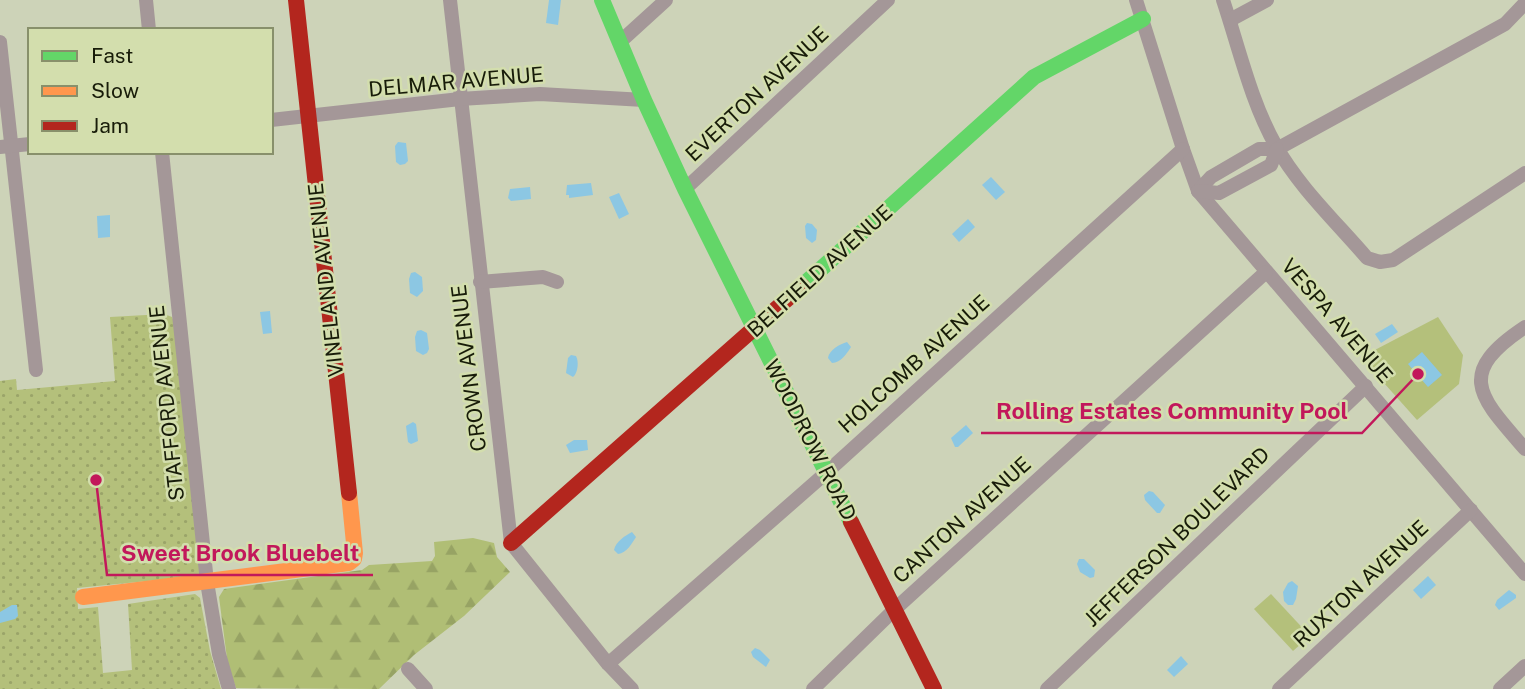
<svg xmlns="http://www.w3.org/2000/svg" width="1525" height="689" font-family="'Public Sans',sans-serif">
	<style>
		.grass { fill: #b4c07b }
		.forest { fill: url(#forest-firs) }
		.park { fill: url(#park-dots) }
		.water { fill: #8cc7e3 }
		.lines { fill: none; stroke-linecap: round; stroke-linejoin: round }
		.street { stroke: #a49798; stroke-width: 14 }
		.fast { stroke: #63d668; stroke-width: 16 }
		.slow { stroke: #ff974d; stroke-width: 16 }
		.jam { stroke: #b3261e; stroke-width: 16 }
		.labels { text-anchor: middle; stroke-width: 5; stroke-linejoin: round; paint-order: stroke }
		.street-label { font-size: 21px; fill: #181c09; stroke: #d3dead }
		.leader { fill: none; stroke: #c2185b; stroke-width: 2.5 }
		.callout-dot { fill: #c2185b; stroke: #d3dead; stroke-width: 2.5 }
		.callout-label { font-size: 23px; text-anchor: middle; font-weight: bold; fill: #c2185b; stroke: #d3dead; stroke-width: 5; stroke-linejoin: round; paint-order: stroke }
	</style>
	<defs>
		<pattern id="forest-firs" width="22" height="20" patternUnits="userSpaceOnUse" patternTransform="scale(1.75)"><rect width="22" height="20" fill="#b0be75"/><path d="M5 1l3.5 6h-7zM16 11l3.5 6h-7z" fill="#97a364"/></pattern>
		<pattern id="park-dots" width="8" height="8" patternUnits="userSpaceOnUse" patternTransform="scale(1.75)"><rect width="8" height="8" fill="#b4c07b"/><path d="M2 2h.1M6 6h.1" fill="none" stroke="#9aa469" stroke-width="1.8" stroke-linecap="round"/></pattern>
	</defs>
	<rect width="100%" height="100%" fill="#cdd3b8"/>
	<g class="grass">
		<polygon points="1438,317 1463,355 1459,384 1417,420 1367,364 1371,352"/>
		<polygon points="1271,594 1310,636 1293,651 1254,609"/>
	</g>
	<polygon class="forest" points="473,538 494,543 497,557 510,572 464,616 414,655 379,689 236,688 228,666 219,597 224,589 362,570 369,565 432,561 435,556 434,542"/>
	<polygon class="park" points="164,314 172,317 175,325 202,570 198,576 77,588 78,609 98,607 103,673 132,670 128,604 195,594 200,598 210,651 221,689 0,689 0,381 16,379 17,390 115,381 110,317"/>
	<g class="water">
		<polygon points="549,0 561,0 558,25 546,23"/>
		<polygon points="398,142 406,143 408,161 405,164 400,165 396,162 395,146"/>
		<polygon points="991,177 1005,192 996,200 982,185"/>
		<polygon points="591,183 593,195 569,198 569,195 566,195 567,185"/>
		<polygon points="530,187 531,199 511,201 508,198 510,189"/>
		<polygon points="619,193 629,214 619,219 609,197"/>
		<polygon points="110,215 110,237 98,238 97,216"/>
		<polygon points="968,219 975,227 959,242 952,234"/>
		<polygon points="807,223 812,224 817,230 816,240 812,243 806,238 805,226"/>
		<polygon points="415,272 422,277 423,291 417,297 410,293 409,279 411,273"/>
		<polygon points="270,311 272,333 263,334 260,312"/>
		<polygon points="1392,324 1398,332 1381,343 1375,334"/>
		<polygon points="421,330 427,333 429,349 427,353 423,355 416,351 415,337 417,331"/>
		<path d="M847 342 851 347C847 353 841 363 832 363L828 358C829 350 840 344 847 342Z"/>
		<polygon points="1422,352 1442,375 1428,387 1408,364"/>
		<path d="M571 355 576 356C579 361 578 373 573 377L566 373 568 358Z"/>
		<polygon points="413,422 416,424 418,441 411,444 408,442 406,426"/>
		<polygon points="966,425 973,433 958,447 955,447 951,438"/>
		<polygon points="574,440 587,440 588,450 570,453 566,445"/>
		<polygon points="1149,491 1153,492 1165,505 1160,513 1157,513 1145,500 1144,495"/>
		<path d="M632 532 636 537C632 543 627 553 618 554L614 550C616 541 625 536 632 532Z"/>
		<polygon points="1079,559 1084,559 1095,570 1094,577 1090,578 1080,572 1077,564"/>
		<polygon points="1428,576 1436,585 1421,599 1413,590"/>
		<polygon points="1292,581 1298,586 1296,599 1293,605 1288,605 1284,601 1283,592 1288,583"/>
		<polygon points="1509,590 1516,595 1516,598 1499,610 1495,605 1497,600"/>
		<polygon points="12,605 17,605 18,616 15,619 0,623 0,612"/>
		<polygon points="755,648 760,650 770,660 766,667 753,657 751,652"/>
		<polygon points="1181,656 1188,664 1174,677 1167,670"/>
	</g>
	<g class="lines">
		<g class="street">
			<polyline points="146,0 149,30"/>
			<polyline points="450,0 511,543 608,664 632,689"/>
			<polyline points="1136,0 1183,149 1198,191 1525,574"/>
			<path d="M1223 0C1239 48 1251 102 1276 146 1298 186 1337 223 1367 258L1380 262 1393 260 1525 173"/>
			<polyline points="1230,20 1267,0"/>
			<polyline points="621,41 666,0"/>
			<polyline points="0,42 36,370"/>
			<polyline points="271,120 460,99 540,94 644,100"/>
			<polyline points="0,147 30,144"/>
			<polyline points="162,152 207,582 219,654 229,689"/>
			<polyline points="685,189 888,0"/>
			<polyline points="1198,191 1211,177 1259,149 1277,149 1505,24 1525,3"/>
			<polyline points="1198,191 1219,193 1271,165 1277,149"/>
			<polyline points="480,282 543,277 557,282"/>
			<path d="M1525 327C1454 374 1480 397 1525 449"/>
			<polyline points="608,664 827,472 1183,149"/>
			<polyline points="408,669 426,689"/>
			<polyline points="813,689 894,610 1266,272"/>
			<polyline points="1047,689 1366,386"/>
			<polyline points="1279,689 1471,510"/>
			<polyline points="1500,689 1525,666"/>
		</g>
		<g class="fast">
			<polyline points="602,0 644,100 685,189 851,522"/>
			<polyline points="802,286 1034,77 1143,19"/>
		</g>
		<polyline class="slow" points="83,597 349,563 354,559 355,553 349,493"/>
		<g class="jam">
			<polyline points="296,0 349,493"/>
			<polyline points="851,522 934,689"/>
			<polyline points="511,543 802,286"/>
		</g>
	</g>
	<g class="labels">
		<g class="street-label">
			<text transform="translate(456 82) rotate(-5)" y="7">DELMAR AVENUE</text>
			<text transform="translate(757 94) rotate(-43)" y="7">EVERTON AVENUE</text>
			<text transform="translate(820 271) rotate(-42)" y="7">BELFIELD AVENUE</text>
			<text transform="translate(326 280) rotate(-96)" y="7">VINELAND AVENUE</text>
			<text transform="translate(1337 321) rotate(49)" y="7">VESPA AVENUE</text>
			<text transform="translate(914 364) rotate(-42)" y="7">HOLCOMB AVENUE</text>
			<text transform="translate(469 368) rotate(-97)" y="7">CROWN AVENUE</text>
			<text transform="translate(167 403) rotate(-96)" y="7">STAFFORD AVENUE</text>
			<text transform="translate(810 440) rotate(63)" y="7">WOODROW ROAD</text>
			<text transform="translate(962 520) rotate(-42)" y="7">CANTON AVENUE</text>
			<text transform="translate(1177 537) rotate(-44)" y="7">JEFFERSON BOULEVARD</text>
			<text transform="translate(1361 584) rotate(-43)" y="7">RUXTON AVENUE</text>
		</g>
	</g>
	<path class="leader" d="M1418 374L1362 433H981M96 480L107 575H373"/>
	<g class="callout-dot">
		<circle cx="1418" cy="374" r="7"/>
		<circle cx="96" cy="480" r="7"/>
	</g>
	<g class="callout-label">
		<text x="1172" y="419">Rolling Estates Community Pool</text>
		<text x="240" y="561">Sweet Brook Bluebelt</text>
	</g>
	<rect x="28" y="28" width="245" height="126" fill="#d3dead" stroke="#88906b" stroke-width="2"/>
	<rect x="42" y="51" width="35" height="10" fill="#63d668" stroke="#88906b" stroke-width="2"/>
	<text x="91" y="63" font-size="21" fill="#181c09">Fast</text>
	<rect x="42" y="86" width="35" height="10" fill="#ff974d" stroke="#88906b" stroke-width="2"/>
	<text x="91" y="98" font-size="21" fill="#181c09">Slow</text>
	<rect x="42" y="121" width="35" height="10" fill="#b3261e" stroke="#88906b" stroke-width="2"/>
	<text x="91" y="133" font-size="21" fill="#181c09">Jam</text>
</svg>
